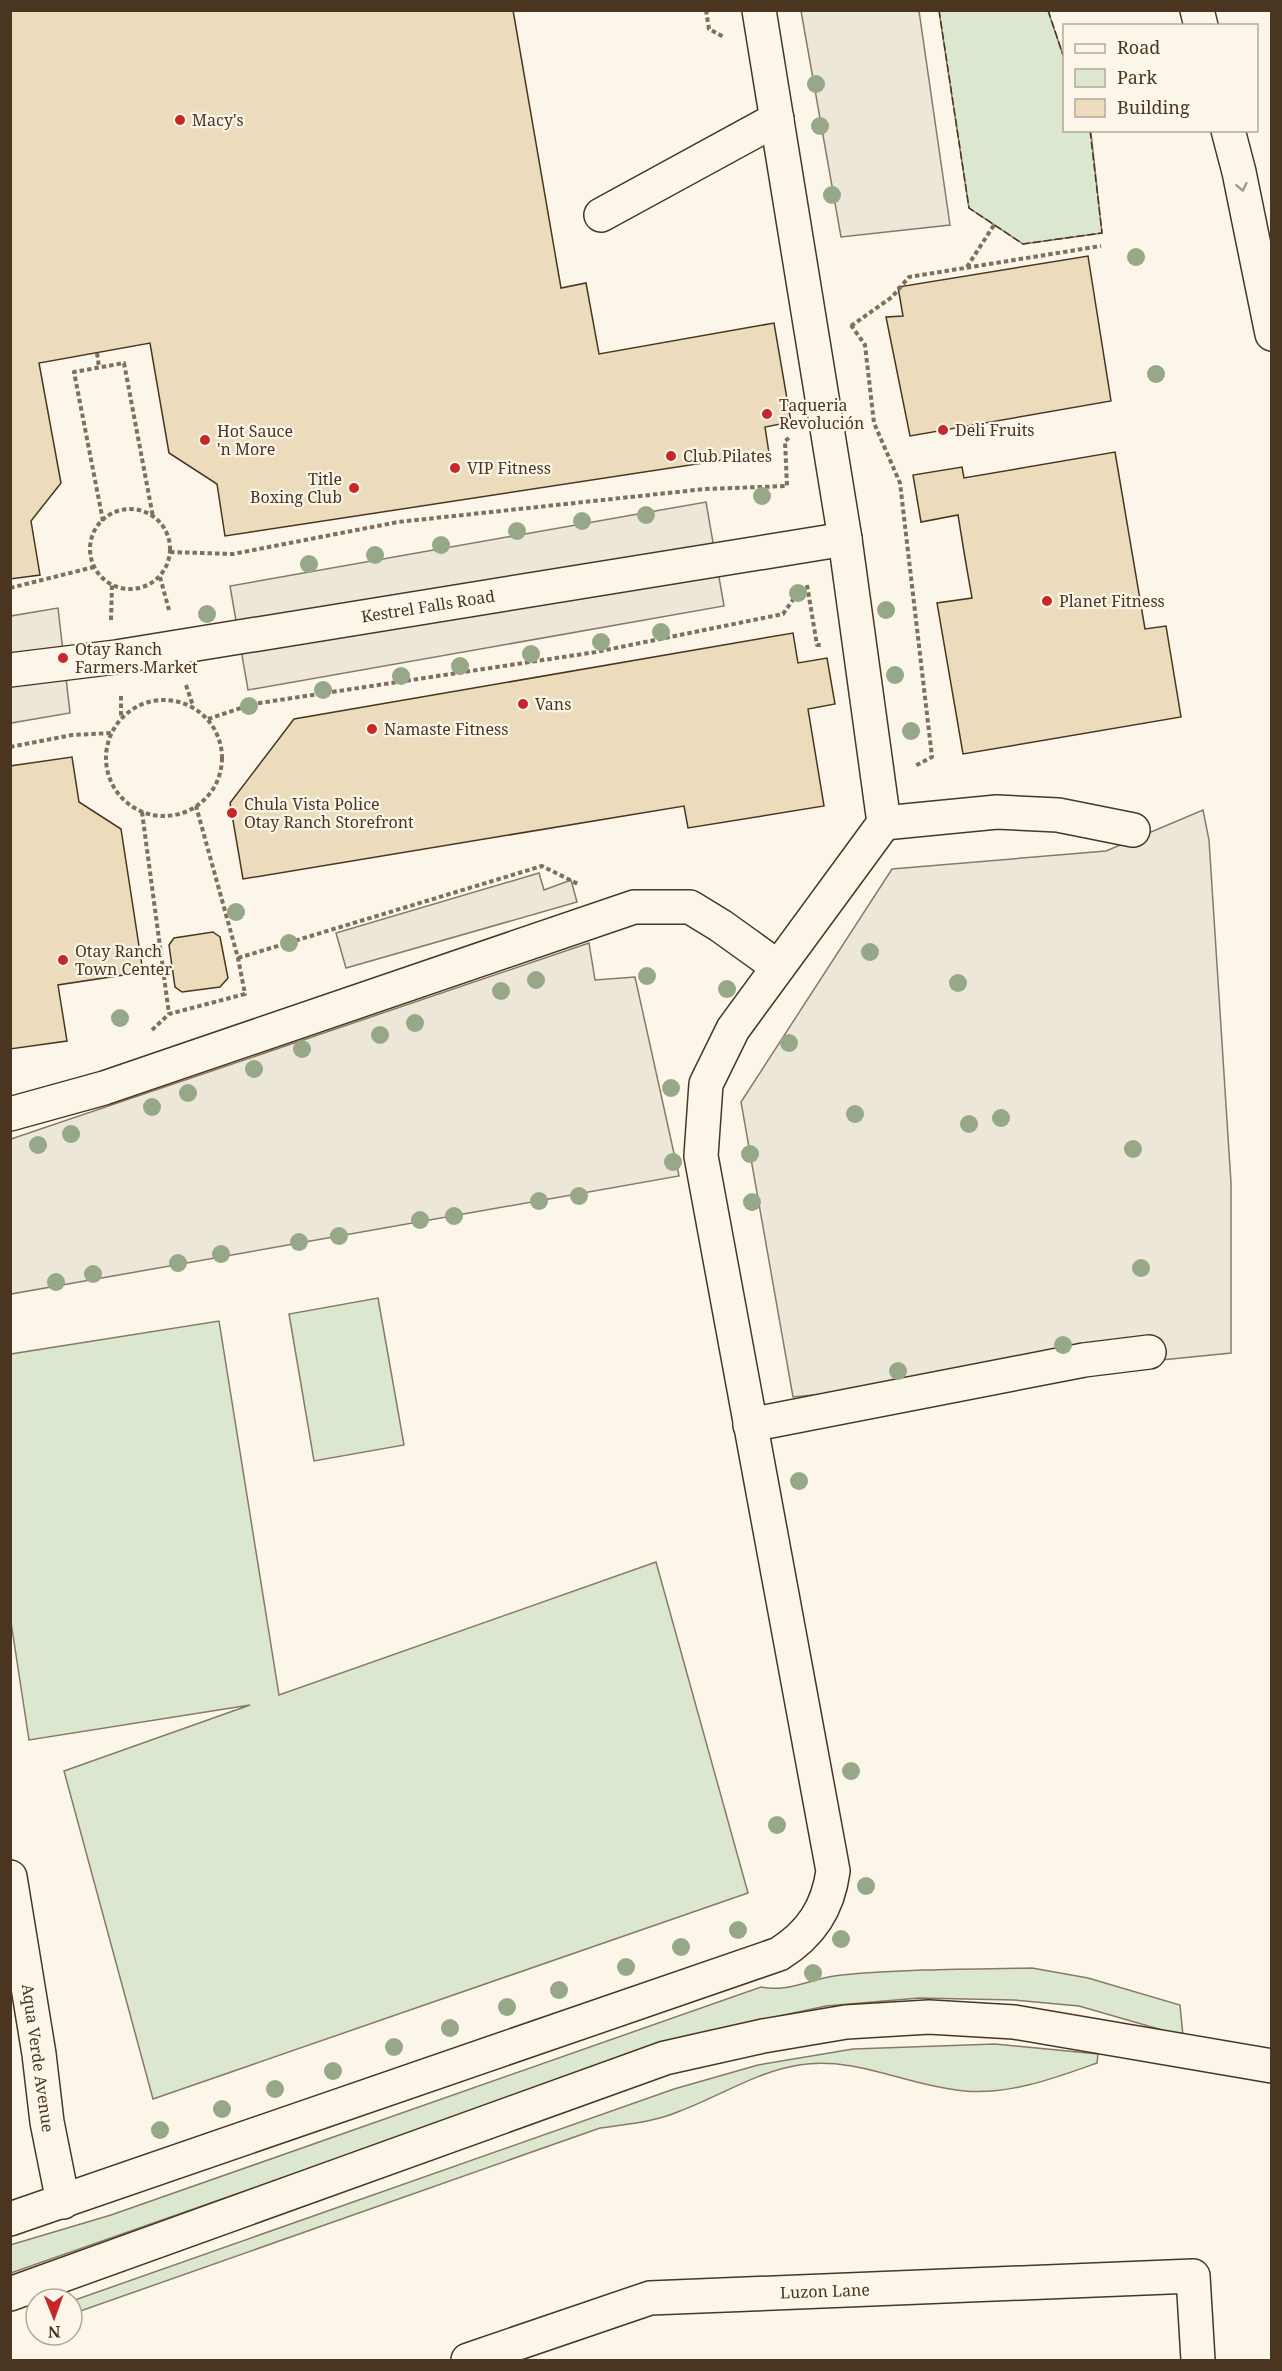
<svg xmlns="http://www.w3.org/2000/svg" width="1282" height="2371" font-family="'Noto Serif',serif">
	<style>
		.green { fill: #dce7d0; stroke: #887966; stroke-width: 1.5 }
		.parking { fill: #ede7d9; stroke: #887966; stroke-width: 1.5 }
		.building { fill: #ecdcbc; stroke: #4a3520; stroke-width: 1.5 }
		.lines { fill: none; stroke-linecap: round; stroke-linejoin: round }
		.minor-casing { stroke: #4a3520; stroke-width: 36 }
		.highway-casing { stroke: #4a3520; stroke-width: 36 }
		.path { stroke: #7f6f5c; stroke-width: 4; stroke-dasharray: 4.5 3; stroke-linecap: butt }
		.minor { stroke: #fbf6e9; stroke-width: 33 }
		.highway { stroke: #fbf6e9; stroke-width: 33 }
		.fence { stroke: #4a3520; stroke-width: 1.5; stroke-dasharray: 8 3; stroke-linecap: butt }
		.tree { fill: #96a887 }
		.oneway { stroke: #a29684 }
		.poi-dot { fill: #c62828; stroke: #fbf6e9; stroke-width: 2 }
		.labels { text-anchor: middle; stroke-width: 4.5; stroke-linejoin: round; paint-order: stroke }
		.poi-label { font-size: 16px; fill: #4a3520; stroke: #fbf6e9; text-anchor: start }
		.street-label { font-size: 16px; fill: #4a3520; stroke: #fbf6e9 }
	</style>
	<rect width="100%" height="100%" fill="#fbf6e9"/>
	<g class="green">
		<polygon points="939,11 1048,11 1064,58 1064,130 1090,131 1091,133 1102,233 1023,244 969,208"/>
		<polygon points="378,1298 404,1445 314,1461 289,1314"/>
		<polygon points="219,1321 279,1695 656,1562 748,1893 153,2099 64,1771 250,1705 29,1740 11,1622 11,1354"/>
		<path d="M1032 1968 1088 1978 1180 2005 1183 2036 1079 2006 1014 2000 919 1998 826 2006 686 2036 11 2273 10 2245 111 2215 761 1987C789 1993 814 1977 842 1975 905 1969 969 1969 1032 1968Z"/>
		<path d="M995 2044 1098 2054 1097 2063C1055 2078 1010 2095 964 2091 907 2086 857 2056 799 2065 756 2072 720 2096 680 2111 655 2122 627 2124 600 2128L72 2314V2301L674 2089 758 2065 853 2049Z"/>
	</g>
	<g class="parking">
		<polygon points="801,11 919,11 950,225 841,237"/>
		<polygon points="706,502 724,606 248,690 230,586"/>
		<polygon points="58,608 70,713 11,723 11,616"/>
		<polygon points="1203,810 1209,840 1231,1183 1231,1353 793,1397 741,1102 892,869 1106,851"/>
		<polygon points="539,873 544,890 571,880 577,902 346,968 336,933"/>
		<polygon points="589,943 595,980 635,977 679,1176 11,1294 11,1139"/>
	</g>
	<g class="building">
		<polygon points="10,10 513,10 561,288 586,283 599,354 774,323 791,422 765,427 769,453 225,536 217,484 169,453 150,343 39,363 61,483 31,521 40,575 10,579"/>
		<polygon points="1088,256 1111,401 910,436 886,317 903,316 898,287"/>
		<polygon points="1115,452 1145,629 1166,626 1181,717 963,754 937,603 972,598 965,558 958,515 921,522 913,475 962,467 964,478"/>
		<polygon points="793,633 798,663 827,658 835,704 808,709 824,806 688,828 684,806 243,879 230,803 294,719"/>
		<polygon points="72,757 79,802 121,829 143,972 58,985 67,1041 10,1049 10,766"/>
		<polygon points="213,932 220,937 228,978 220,987 182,992 175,987 169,945 174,938"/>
	</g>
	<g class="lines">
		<defs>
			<g id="minor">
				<polyline points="601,215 777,119"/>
				<polyline points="10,670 116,657 845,539"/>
				<polyline points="884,823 997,812 1058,815 1133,830"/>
				<polyline points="10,1114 104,1088 634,907 690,907 721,926 778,967"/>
				<polyline points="750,1425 1084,1360 1149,1352"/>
				<polyline points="10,1877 39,2054 47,2122 63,2202"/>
				<path d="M10 2219 779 1954C811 1934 828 1908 833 1871L701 1156 706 1084 733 1029 884 823 845 539 759 10"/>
				<polyline points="10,2294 665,2058 763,2036 846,2022 929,2017 1014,2022 1272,2066"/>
				<polyline points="468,2360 650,2298 1193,2276 1198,2360"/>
			</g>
			<g id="highway">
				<polyline points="1197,10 1201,26"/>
				<polyline points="1228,130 1239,172 1272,334"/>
			</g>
		</defs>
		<use href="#minor" class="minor-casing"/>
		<use href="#highway" class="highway-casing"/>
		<g class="path">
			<polyline points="706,10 709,29 724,37"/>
			<polyline points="967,267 994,225"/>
			<polyline points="851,325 865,345 874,423 900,483 932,757 915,766"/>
			<polyline points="851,326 892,297 909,277 1101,246"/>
			<polyline points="97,353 99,367"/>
			<circle cx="130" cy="549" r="40"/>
			<polyline points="103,521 74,372 124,363 153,517"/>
			<polyline points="170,552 233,554 398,522 705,489 787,486 785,441 789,438"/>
			<polyline points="160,577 169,610"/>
			<polyline points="807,585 817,645 821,645"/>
			<polyline points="10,588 94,567"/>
			<polyline points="111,620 112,585"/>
			<polyline points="186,685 193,706"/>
			<polyline points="121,696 121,717"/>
			<circle cx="164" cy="758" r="58"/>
			<polyline points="208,719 253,704 596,652 783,614 804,584"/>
			<polyline points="10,747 72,735 111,733"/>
			<polyline points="142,812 169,1014"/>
			<polyline points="238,958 542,866 578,884"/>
			<polyline points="152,1030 169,1014 245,994 238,958 196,806"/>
		</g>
		<use href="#minor" class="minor"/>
		<use href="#highway" class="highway"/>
		<g class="fence">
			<polyline points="939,10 969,208 1023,244 1102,233 1090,130"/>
			<polyline points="1048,10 1064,58"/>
		</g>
	</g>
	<g class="tree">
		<circle cx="816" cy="84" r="9"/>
		<circle cx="820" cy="126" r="9"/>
		<circle cx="832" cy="195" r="9"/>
		<circle cx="1136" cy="257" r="9"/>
		<circle cx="1156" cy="374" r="9"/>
		<circle cx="762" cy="496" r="9"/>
		<circle cx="646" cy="515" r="9"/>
		<circle cx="582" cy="521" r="9"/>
		<circle cx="517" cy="531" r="9"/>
		<circle cx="441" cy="545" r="9"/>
		<circle cx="375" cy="555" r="9"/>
		<circle cx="309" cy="564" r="9"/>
		<circle cx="798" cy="593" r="9"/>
		<circle cx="886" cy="610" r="9"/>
		<circle cx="207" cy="614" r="9"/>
		<circle cx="661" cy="632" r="9"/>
		<circle cx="601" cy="642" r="9"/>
		<circle cx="531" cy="654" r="9"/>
		<circle cx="460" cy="666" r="9"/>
		<circle cx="895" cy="675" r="9"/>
		<circle cx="401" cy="676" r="9"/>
		<circle cx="323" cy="690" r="9"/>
		<circle cx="249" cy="706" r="9"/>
		<circle cx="911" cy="731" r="9"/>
		<circle cx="236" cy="912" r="9"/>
		<circle cx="289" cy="943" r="9"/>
		<circle cx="870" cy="952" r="9"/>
		<circle cx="647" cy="976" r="9"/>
		<circle cx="536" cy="980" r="9"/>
		<circle cx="958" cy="983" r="9"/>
		<circle cx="727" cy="989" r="9"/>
		<circle cx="501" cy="991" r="9"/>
		<circle cx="120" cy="1018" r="9"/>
		<circle cx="415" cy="1023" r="9"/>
		<circle cx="380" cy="1035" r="9"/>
		<circle cx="789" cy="1043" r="9"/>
		<circle cx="302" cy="1049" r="9"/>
		<circle cx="254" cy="1069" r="9"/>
		<circle cx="671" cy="1088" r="9"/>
		<circle cx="188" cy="1093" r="9"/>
		<circle cx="152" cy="1107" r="9"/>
		<circle cx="855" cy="1114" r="9"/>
		<circle cx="1001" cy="1118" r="9"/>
		<circle cx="969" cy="1124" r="9"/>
		<circle cx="71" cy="1134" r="9"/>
		<circle cx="38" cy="1145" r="9"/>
		<circle cx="1133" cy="1149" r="9"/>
		<circle cx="750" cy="1154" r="9"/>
		<circle cx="673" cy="1162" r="9"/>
		<circle cx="579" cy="1196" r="9"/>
		<circle cx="539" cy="1201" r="9"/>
		<circle cx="752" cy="1202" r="9"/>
		<circle cx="454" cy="1216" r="9"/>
		<circle cx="420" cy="1220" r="9"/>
		<circle cx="339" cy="1236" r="9"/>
		<circle cx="299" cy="1242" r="9"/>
		<circle cx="221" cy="1254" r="9"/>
		<circle cx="178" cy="1263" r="9"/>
		<circle cx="1141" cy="1268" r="9"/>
		<circle cx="93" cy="1274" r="9"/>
		<circle cx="56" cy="1282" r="9"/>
		<circle cx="1063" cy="1345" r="9"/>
		<circle cx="898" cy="1371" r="9"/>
		<circle cx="799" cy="1481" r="9"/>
		<circle cx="851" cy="1771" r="9"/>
		<circle cx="777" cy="1825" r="9"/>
		<circle cx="866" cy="1886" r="9"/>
		<circle cx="738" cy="1930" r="9"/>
		<circle cx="841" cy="1939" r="9"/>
		<circle cx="681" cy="1947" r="9"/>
		<circle cx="626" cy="1967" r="9"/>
		<circle cx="813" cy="1973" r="9"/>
		<circle cx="559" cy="1990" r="9"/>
		<circle cx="507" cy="2007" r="9"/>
		<circle cx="450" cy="2028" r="9"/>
		<circle cx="394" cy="2047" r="9"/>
		<circle cx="333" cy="2071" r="9"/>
		<circle cx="275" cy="2089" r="9"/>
		<circle cx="222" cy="2109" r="9"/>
		<circle cx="160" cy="2130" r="9"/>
	</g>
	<defs><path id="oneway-chevron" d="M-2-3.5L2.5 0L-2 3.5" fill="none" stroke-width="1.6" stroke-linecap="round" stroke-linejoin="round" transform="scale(1.5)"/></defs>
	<use class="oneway" href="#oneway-chevron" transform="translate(1242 187) rotate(78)"/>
	<g class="poi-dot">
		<circle cx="180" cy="120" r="6"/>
		<circle cx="767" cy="414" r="6"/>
		<circle cx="943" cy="430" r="6"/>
		<circle cx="205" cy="440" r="6"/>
		<circle cx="671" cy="456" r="6"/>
		<circle cx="455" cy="468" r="6"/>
		<circle cx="354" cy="488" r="6"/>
		<circle cx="1047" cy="601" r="6"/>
		<circle cx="63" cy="658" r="6"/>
		<circle cx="523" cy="704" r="6"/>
		<circle cx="372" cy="729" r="6"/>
		<circle cx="232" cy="813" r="6"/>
		<circle cx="63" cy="960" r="6"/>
	</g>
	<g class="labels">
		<g class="poi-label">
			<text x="192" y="126">Macy's</text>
			<text x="779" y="411">Taqueria<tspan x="779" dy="18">Revolución</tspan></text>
			<text x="955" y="436">Deli Fruits</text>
			<text x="217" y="437">Hot Sauce<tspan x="217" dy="18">'n More</tspan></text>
			<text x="683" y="462">Club Pilates</text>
			<text x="467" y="474">VIP Fitness</text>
			<text x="342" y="485" text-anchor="end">Title<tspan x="342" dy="18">Boxing Club</tspan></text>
			<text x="1059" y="607">Planet Fitness</text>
			<text x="75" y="655">Otay Ranch<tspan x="75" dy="18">Farmers Market</tspan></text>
			<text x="535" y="710">Vans</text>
			<text x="384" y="735">Namaste Fitness</text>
			<text x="244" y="810">Chula Vista Police<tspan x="244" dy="18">Otay Ranch Storefront</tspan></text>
			<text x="75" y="957">Otay Ranch<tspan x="75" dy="18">Town Center</tspan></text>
		</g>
		<g class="street-label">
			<text transform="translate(428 606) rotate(-9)" y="6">Kestrel Falls Road</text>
			<text transform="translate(38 2058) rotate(82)" y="6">Aqua Verde Avenue</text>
			<text transform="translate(825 2291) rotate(-2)" y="6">Luzon Lane</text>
		</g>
	</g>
	<rect width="1282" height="2371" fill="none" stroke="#4a3520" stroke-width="24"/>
	<rect x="1063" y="24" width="195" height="108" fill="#fbf6e9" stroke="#b4a999" stroke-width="1.5"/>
	<rect x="1075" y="44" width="30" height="9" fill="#fbf6e9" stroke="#b4a999" stroke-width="1.5"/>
	<text x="1117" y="54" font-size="18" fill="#4a3520">Road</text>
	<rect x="1075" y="69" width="30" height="18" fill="#dce7d0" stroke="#b4a999" stroke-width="1.5"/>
	<text x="1117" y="84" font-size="18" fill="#4a3520">Park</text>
	<rect x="1075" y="99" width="30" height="18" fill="#ecdcbc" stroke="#b4a999" stroke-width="1.5"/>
	<text x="1117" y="114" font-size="18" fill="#4a3520">Building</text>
	<g transform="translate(54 2317) rotate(179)"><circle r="28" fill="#fbf6e9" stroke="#b4a999" stroke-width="1.5"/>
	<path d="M0-4.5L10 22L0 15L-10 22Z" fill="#c62828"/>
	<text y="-9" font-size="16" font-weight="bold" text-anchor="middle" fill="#4a3520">N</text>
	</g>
</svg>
